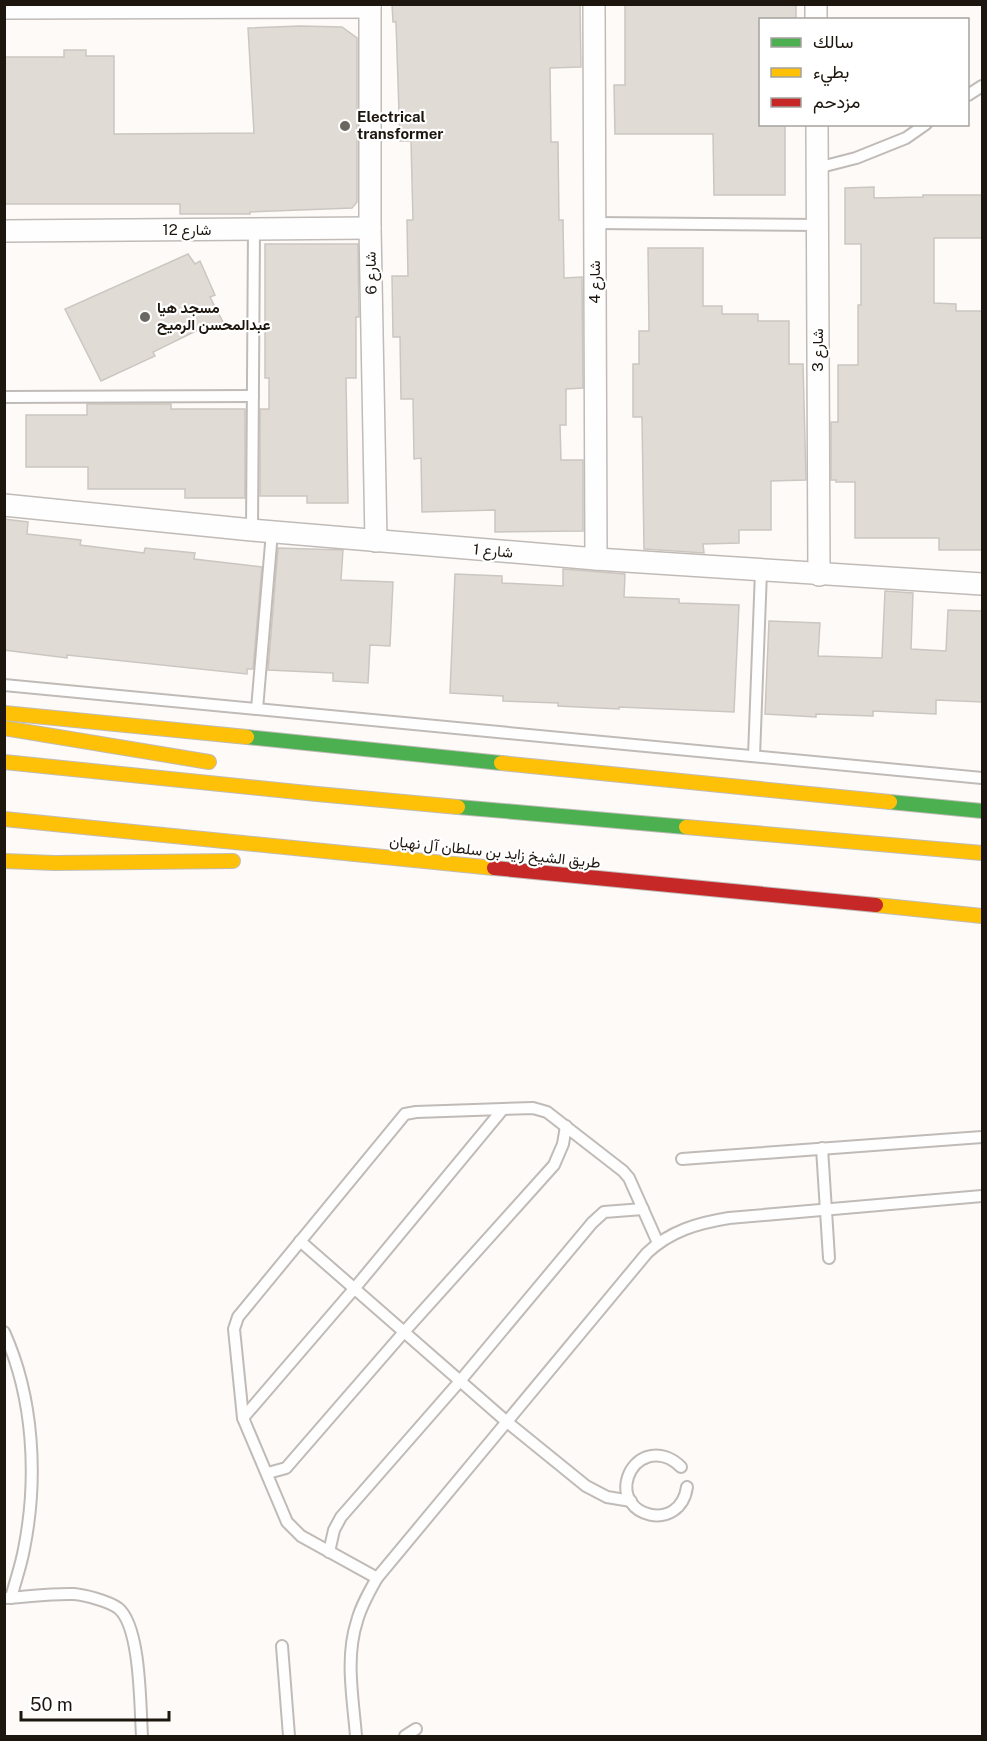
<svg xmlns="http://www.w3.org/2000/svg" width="987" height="1741" font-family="'Public Sans',Vazirmatn,sans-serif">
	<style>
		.building { fill: #e1dbd6; stroke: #ccc6c1; stroke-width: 1.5 }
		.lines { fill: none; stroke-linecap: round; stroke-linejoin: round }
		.lane-casing { stroke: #c0bbb7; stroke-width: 14 }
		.street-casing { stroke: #c0bbb7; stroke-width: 24 }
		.fast-casing { stroke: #c0bbb7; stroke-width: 16 }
		.slow-casing { stroke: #c0bbb7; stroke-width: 16 }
		.jam-casing { stroke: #c0bbb7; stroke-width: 16 }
		.lane { stroke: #fffefe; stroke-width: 10 }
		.street { stroke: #fffefe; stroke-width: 21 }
		.fast { stroke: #4caf50; stroke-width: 14 }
		.slow { stroke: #ffc107; stroke-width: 14 }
		.jam { stroke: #c62828; stroke-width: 14 }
		.poi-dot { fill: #6b6660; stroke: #fff; stroke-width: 2 }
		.labels { text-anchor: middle; stroke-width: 4.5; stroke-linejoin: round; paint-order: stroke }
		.poi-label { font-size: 15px; font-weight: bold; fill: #1d160e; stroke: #fff; text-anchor: start }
		.street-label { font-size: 15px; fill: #1d160e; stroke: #fff }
	</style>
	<rect width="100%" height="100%" fill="#fdfaf8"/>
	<g class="building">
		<polygon points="392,4 580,4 581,67 550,68 551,142 558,142 559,220 563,220 564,278 582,277 583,388 566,389 566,425 560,425 561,460 583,460 583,531 495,532 495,510 422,512 421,458 414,459 413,399 401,399 400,337 393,337 392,276 408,276 407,220 413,220 411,141 400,141 396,22 393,22"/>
		<polygon points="625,4 796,4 796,20 760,20 760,124 785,124 785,195 714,195 713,134 615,134 614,85 625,85"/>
		<polygon points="300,26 342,27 357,38 357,202 352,208 250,212 250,214 180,214 180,204 4,204 5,57 64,57 64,50 86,50 86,56 114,56 114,134 254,133 248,28"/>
		<polygon points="874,187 874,198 923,197 923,195 982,195 982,238 934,238 934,303 956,304 956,311 982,311 982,550 939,550 939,538 855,538 855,482 836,482 836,480 831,480 831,422 838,422 838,365 858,365 858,305 861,305 861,244 845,244 845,188"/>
		<polygon points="265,244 358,244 359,317 356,317 356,378 346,378 348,503 307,503 307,496 260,496 260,409 269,409 269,378 265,378"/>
		<polygon points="648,248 703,248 703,306 722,306 722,314 758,314 758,321 789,321 789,364 803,364 806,480 771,481 771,530 739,530 739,543 703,544 704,553 644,549 642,417 633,417 633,364 639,364 639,331 649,331"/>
		<polygon points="188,254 195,264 200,261 215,295 210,297 224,324 205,333 202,328 153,352 155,356 101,381 65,309"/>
		<polygon points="87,404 171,404 171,409 245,409 245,498 185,498 185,489 88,489 88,467 26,467 26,415 87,415"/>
		<polygon points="4,519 28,522 27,534 81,540 80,545 144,553 145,548 195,553 194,559 262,567 253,669 247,669 247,674 67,655 67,658 4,650"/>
		<polygon points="278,548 343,550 341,580 393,582 390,646 370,645 368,683 333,681 333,673 268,670"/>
		<polygon points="563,569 625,574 624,597 679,599 679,603 739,605 734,712 619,707 619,709 558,706 558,703 503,701 503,696 450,693 455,574 502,576 502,583 563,586"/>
		<polygon points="885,591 913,593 911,649 946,651 948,610 982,611 982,702 936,700 936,714 873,711 873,716 816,714 816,717 765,714 769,621 820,623 818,656 882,658"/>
	</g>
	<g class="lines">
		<defs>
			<g id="lane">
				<polyline points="968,95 982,86"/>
				<polyline points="817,168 856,158 906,138 926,124"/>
				<polyline points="595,223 817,225"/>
				<polyline points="4,397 253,396"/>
				<polyline points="252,530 254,229"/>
				<polyline points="4,685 982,778"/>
				<polyline points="257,709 272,532"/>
				<polyline points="754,756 761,571"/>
				<polyline points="822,1148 829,1258"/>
				<polyline points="682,1159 982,1137"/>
				<polyline points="300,1241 507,1422 586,1486 607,1497 631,1501"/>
				<path d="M4 1332C34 1398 38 1479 24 1549 21 1566 15 1582 11 1598"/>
				<polyline points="243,1418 354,1289 503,1109"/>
				<path d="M681 1467C672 1458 660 1453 647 1457 638 1460 631 1468 628 1477 615 1517 680 1534 687 1487"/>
				<polyline points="268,1473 286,1468 404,1332 554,1165 563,1144 566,1126"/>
				<polyline points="329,1552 334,1530 341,1517 460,1381 592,1223 604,1212 643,1209"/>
				<polyline points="377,1578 301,1536 287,1522 243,1418 234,1329 238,1317 405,1114 416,1112 533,1108 547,1112 623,1171 629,1178 658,1243"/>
				<path d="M5 1598C25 1597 54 1593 74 1594 85 1595 108 1601 118 1608 141 1626 140 1707 142 1736"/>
				<polyline points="282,1646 289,1736"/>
				<path d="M356 1736C353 1698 345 1658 357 1621 361 1606 369 1592 377 1578L647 1253C670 1231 698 1223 729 1218L982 1196"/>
				<polyline points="405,1736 416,1729"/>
			</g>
			<g id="street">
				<polyline points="370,4 370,228 376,541"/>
				<polyline points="594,4 596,559"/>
				<polyline points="816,4 816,20"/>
				<polyline points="4,8 370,7"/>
				<polyline points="817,124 819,575"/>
				<polyline points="4,231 370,228"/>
				<polyline points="4,505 252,530 596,559 982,584"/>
			</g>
			<g id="fast">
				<polyline points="247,737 501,763"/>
				<polyline points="890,802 982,811"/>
				<polyline points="458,807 686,827"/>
			</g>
			<g id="slow">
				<polyline points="4,713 247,737"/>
				<polyline points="4,728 209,762"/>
				<polyline points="4,762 317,794 458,807"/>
				<polyline points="501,763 890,802"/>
				<polyline points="4,819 494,868"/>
				<polyline points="686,827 982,853"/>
				<polyline points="4,861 55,863 233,861"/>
				<polyline points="876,905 982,916"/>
			</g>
			<polyline id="jam" points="494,868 876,905"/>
		</defs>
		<use href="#lane" class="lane-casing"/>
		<use href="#street" class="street-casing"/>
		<use href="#fast" class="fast-casing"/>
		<use href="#slow" class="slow-casing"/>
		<use href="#jam" class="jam-casing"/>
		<use href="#lane" class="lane"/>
		<use href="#street" class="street"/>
		<use href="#fast" class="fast"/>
		<use href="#slow" class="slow"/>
		<use href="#jam" class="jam"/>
	</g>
	<g class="poi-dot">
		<circle cx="345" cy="126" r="6"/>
		<circle cx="145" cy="317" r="6"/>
	</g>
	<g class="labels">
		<g class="poi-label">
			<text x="357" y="122">Electrical<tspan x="357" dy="17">transformer</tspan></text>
			<text x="157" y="313">مسجد هيا<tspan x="157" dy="17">عبدالمحسن الرميح</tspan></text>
		</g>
		<g class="street-label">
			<text x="187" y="235">شارع 12</text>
			<text transform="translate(371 273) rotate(-91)" y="5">شارع 6</text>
			<text transform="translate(595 282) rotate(-90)" y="5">شارع 4</text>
			<text transform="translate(818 350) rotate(-90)" y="5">شارع 3</text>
			<text transform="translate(493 551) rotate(5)" y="5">شارع 1</text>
			<text transform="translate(495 852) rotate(6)" y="5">طريق الشيخ زايد بن سلطان آل نهيان</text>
		</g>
	</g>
	<rect width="987" height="1741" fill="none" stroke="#1d160e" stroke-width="12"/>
	<rect x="759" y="18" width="210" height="108" fill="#ffffff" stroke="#a5a29f" stroke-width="1.5"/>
	<rect x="771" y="38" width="30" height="9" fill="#4caf50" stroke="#a5a29f" stroke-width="1.5"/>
	<text x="813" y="48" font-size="18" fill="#1d160e">سالك</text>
	<rect x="771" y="68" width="30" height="9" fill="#ffc107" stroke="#a5a29f" stroke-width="1.5"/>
	<text x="813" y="78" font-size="18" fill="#1d160e">بطيء</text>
	<rect x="771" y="98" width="30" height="9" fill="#c62828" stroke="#a5a29f" stroke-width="1.5"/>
	<text x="813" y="108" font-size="18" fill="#1d160e">مزدحم</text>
	<path d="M21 1711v9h148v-9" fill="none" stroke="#1d160e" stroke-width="3"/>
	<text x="30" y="1711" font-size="18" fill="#1d160e" stroke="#ffffff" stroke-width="4.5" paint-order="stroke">50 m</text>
</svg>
